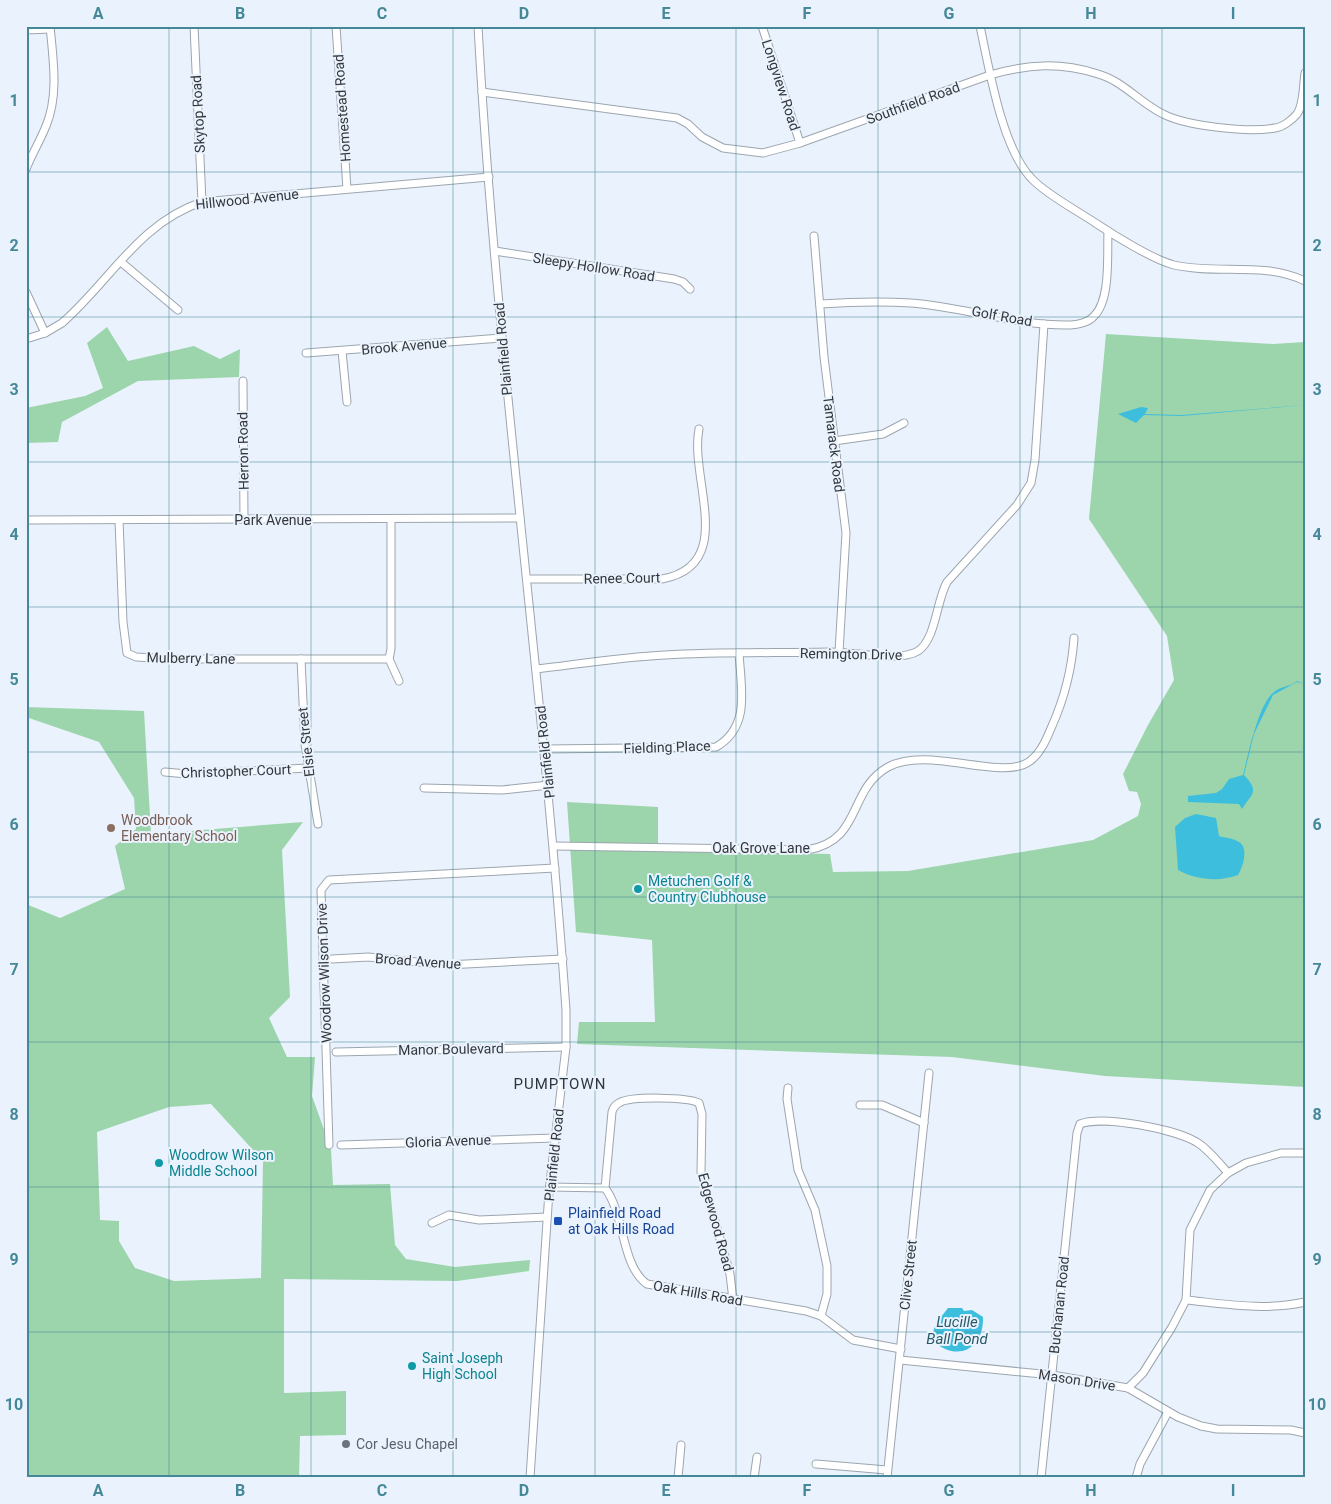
<svg xmlns="http://www.w3.org/2000/svg" width="1331" height="1504" font-family="Roboto,sans-serif">
	<style>
		.green { fill: #9cd4ac; fill-rule: evenodd }
		.water { fill: #3dbedd }
		.lines { fill: none; stroke-linecap: round; stroke-linejoin: round }
		.minor-casing { stroke: #9da5ae; stroke-width: 9 }
		.minor { stroke: #fff; stroke-width: 7 }
		.grid { fill: none; stroke: #458897; stroke-width: 1; stroke-opacity: 0.55 }
		.education-dot { fill: #8d6e63; stroke: #eaf3fd; stroke-width: 2 }
		.culture-dot { fill: #0f9aa8; stroke: #eaf3fd; stroke-width: 2 }
		.transit-dot { fill: #1a4fb4; stroke: #eaf3fd; stroke-width: 2 }
		.worship-dot { fill: #6b7280; stroke: #eaf3fd; stroke-width: 2 }
		.labels { text-anchor: middle; stroke-width: 4; stroke-linejoin: round; paint-order: stroke }
		.street-label { font-size: 14px; fill: #34373b; stroke: #eaf3fd }
		.education-label { font-size: 14px; fill: #785e54; stroke: #eaf3fd; text-anchor: start }
		.culture-label { font-size: 14px; fill: #0d838f; stroke: #eaf3fd; text-anchor: start }
		.transit-label { font-size: 14px; fill: #164399; stroke: #eaf3fd; text-anchor: start }
		.worship-label { font-size: 14px; fill: #5b616d; stroke: #eaf3fd; text-anchor: start }
		.neighbourhood-label { font-size: 15px; letter-spacing: 1px; fill: #2e353c; stroke: #eaf3fd }
		.water-label { font-size: 15px; font-style: italic; fill: #275b68; stroke: #eaf3fd }
		.neatline { fill: none; stroke: #458897; stroke-width: 2 }
		.grid-label { font-size: 16px; text-anchor: middle; font-weight: bold; fill: #458897 }
	</style>
	<rect width="100%" height="100%" fill="#eaf3fd"/>
	<g class="green">
		<polygon points="107,327 128,361 194,346 220,359 240,349 239,377 138,381 62,422 58,442 26,443 26,408 85,396 103,388 87,343"/>
		<polygon points="1106,334 1273,344 1305,342 1305,1087 1105,1076 952,1057 577,1044 579,1022 655,1022 652,940 576,932 567,802 658,807 658,851 830,854 833,872 908,871 1093,840 1138,816 1141,804 1137,792 1129,791 1123,774 1148,725 1174,680 1167,636 1089,519"/>
		<path d="M26 707 144 711 151 834 303 822 282 850 290 997 269 1018 287 1057H315L312 1096 331 1149 333 1185 390 1184 395 1245 406 1259 455 1267 530 1260 529 1271 457 1281 284 1279V1393L346 1391V1435L300 1436 299 1478H26V904L60 918 125 889 115 846 136 829 134 798 99 742 26 717ZM211 1104 263 1161 261 1278 174 1281 135 1268 119 1241V1221L100 1220 97 1132 169 1107Z"/>
	</g>
	<g class="water">
		<polygon points="1305,405 1182,416 1144,415 1136,423 1118,414 1141,407 1148,408 1145,414 1182,415"/>
		<path d="M1297 681 1305 684 1297 682 1273 695 1254 734 1244 775C1260 792 1252 793 1242 809L1239 804 1188 802V796L1216 793 1222 789 1229 779 1243 775C1248 756 1258 704 1274 692 1281 686 1290 687 1297 681Z"/>
		<path d="M1196 814 1216 818 1219 836C1225 838 1233 838 1239 842 1249 848 1243 867 1238 875 1220 882 1195 880 1178 870L1175 827 1185 818Z"/>
		<path d="M948 1308H962L964 1311 972 1310 983 1317C984 1349 958 1362 934 1342 930 1327 940 1319 948 1308Z"/>
	</g>
	<g class="lines">
		<defs>
			<g id="minor">
				<polyline points="194,26 202,202"/>
				<polyline points="336,26 347,189"/>
				<path d="M478 26C496 355 543 681 566 1010V1047L549 1191 530 1478"/>
				<polyline points="762,26 800,143"/>
				<path d="M980 26C989 68 1002 149 1032 179 1047 195 1078 211 1097 224 1115 236 1154 260 1174 265 1218 275 1263 261 1305 281"/>
				<polyline points="26,30 50,29"/>
				<path d="M482 92 677 118 688 124 702 137 723 148 763 153 800 143 990 75C1028 64 1060 62 1098 74 1123 81 1140 103 1163 114 1186 126 1249 133 1275 128 1283 127 1292 120 1297 114 1304 104 1303 85 1305 73"/>
				<path d="M26 169C32 154 40 141 46 126 59 95 53 59 50 26"/>
				<polyline points="814,236 824,357 846,533 839,652"/>
				<polyline points="495,251 674,279 683,282 690,289"/>
				<polyline points="121,262 178,310"/>
				<polyline points="26,292 45,333"/>
				<path d="M820 304C850 302 880 301 911 303 964 307 1017 326 1070 325 1078 325 1089 322 1094 316 1111 300 1107 254 1108 231"/>
				<path d="M26 339 45 333 62 323C109 282 140 222 202 202L489 177"/>
				<polyline points="342,351 347,402"/>
				<polyline points="306,353 501,338"/>
				<polyline points="243,381 244,520"/>
				<polyline points="834,441 883,434 904,423"/>
				<polyline points="26,520 520,518"/>
				<polyline points="119,520 123,622 127,653 136,657 172,659 389,659 391,649 391,519"/>
				<path d="M527 579H662C738 565 689 479 699 429"/>
				<polyline points="301,659 305,744 318,824"/>
				<polyline points="389,659 399,681"/>
				<path d="M537 669C579 664 622 657 665 655 719 652 774 653 828 652 853 651 898 663 918 651 936 639 936 602 947 582L1017 505 1031 483 1035 460 1044 324"/>
				<path d="M545 749 716 747C751 727 741 688 739 653"/>
				<polyline points="165,772 187,774 308,768"/>
				<polyline points="424,788 502,790 549,785"/>
				<path d="M554 846 807 850C863 841 847 790 888 767 928 745 1003 782 1030 761 1041 753 1047 738 1052 726 1064 699 1072 667 1074 638"/>
				<polyline points="332,959 368,957 447,965 563,959"/>
				<polyline points="336,1052 566,1047"/>
				<polyline points="788,1088 787,1099 798,1170 815,1210 827,1266 827,1294 821,1316"/>
				<polyline points="860,1105 882,1105 924,1123"/>
				<polyline points="329,1145 321,890 329,880 555,868"/>
				<polyline points="341,1145 555,1138"/>
				<path d="M550 1187 605 1188C625 1214 621 1266 647 1284L806 1311 821 1316 853 1340 901 1349"/>
				<path d="M605 1188 612 1112C613 1108 615 1105 619 1103 630 1096 687 1097 699 1103L702 1114 701 1172 730 1274 733 1300"/>
				<polyline points="432,1223 449,1215 479,1220 547,1217"/>
				<path d="M1186 1300C1226 1304 1265 1311 1305 1302"/>
				<polyline points="900,1360 1052,1375 1128,1388 1178,1417 1201,1426 1217,1429 1291,1430 1305,1433"/>
				<polyline points="1128,1388 1143,1373 1172,1327 1186,1300 1190,1230 1210,1190 1228,1173 1246,1163 1281,1153 1305,1153"/>
				<polyline points="816,1464 887,1470"/>
				<polyline points="678,1478 681,1445"/>
				<polyline points="754,1478 757,1457"/>
				<polyline points="887,1478 929,1073"/>
				<path d="M1041 1478 1077 1133 1080 1124C1102 1115 1177 1129 1198 1143 1209 1150 1219 1163 1228 1173"/>
				<polyline points="1136,1478 1140,1464 1168,1412"/>
			</g>
		</defs>
		<use href="#minor" class="minor-casing"/>
		<use href="#minor" class="minor"/>
	</g>
	<path class="grid" d="M169 26V1478M311 26V1478M453 26V1478M595 26V1478M736 26V1478M878 26V1478M1020 26V1478M1162 26V1478M26 172H1305M26 317H1305M26 462H1305M26 607H1305M26 752H1305M26 897H1305M26 1042H1305M26 1187H1305M26 1332H1305"/>
	<circle class="education-dot" cx="111" cy="828" r="5"/>
	<g class="culture-dot">
		<circle cx="638" cy="889" r="5"/>
		<circle cx="159" cy="1163" r="5"/>
		<circle cx="412" cy="1366" r="5"/>
	</g>
	<rect class="transit-dot" x="553" y="1216" width="10" height="10" rx="2.5"/>
	<circle class="worship-dot" cx="346" cy="1444" r="5"/>
	<g class="labels">
		<g class="street-label">
			<text transform="translate(781 85) rotate(72)" y="5">Longview Road</text>
			<text transform="translate(913 103) rotate(-20)" y="5">Southfield Road</text>
			<text transform="translate(342 108) rotate(-94)" y="5">Homestead Road</text>
			<text transform="translate(198 114) rotate(-93)" y="5">Skytop Road</text>
			<text transform="translate(247 199) rotate(-6)" y="5">Hillwood Avenue</text>
			<text transform="translate(594 267) rotate(9)" y="5">Sleepy Hollow Road</text>
			<text transform="translate(1002 316) rotate(10)" y="5">Golf Road</text>
			<text transform="translate(404 346) rotate(-5)" y="5">Brook Avenue</text>
			<text transform="translate(503 349) rotate(-95)" y="5">Plainfield Road</text>
			<text transform="translate(834 444) rotate(83)" y="5">Tamarack Road</text>
			<text transform="translate(243 451) rotate(-91)" y="5">Herron Road</text>
			<text x="273" y="525">Park Avenue</text>
			<text transform="translate(622 578) rotate(-1)" y="5">Renee Court</text>
			<text transform="translate(851 654) rotate(1)" y="5">Remington Drive</text>
			<text transform="translate(191 658) rotate(1)" y="5">Mulberry Lane</text>
			<text transform="translate(306 742) rotate(-96)" y="5">Elsie Street</text>
			<text transform="translate(667 747) rotate(-2)" y="5">Fielding Place</text>
			<text transform="translate(545 752) rotate(-96)" y="5">Plainfield Road</text>
			<text transform="translate(236 771) rotate(-2)" y="5">Christopher Court</text>
			<text x="761" y="853">Oak Grove Lane</text>
			<text transform="translate(418 961) rotate(4)" y="5">Broad Avenue</text>
			<text transform="translate(324 973) rotate(-92)" y="5">Woodrow Wilson Drive</text>
			<text transform="translate(451 1049) rotate(-1)" y="5">Manor Boulevard</text>
			<text transform="translate(448 1141) rotate(-2)" y="5">Gloria Avenue</text>
			<text transform="translate(554 1155) rotate(-84)" y="5">Plainfield Road</text>
			<text transform="translate(716 1222) rotate(75)" y="5">Edgewood Road</text>
			<text transform="translate(908 1275) rotate(-84)" y="5">Clive Street</text>
			<text transform="translate(698 1293) rotate(10)" y="5">Oak Hills Road</text>
			<text transform="translate(1059 1305) rotate(-84)" y="5">Buchanan Road</text>
			<text transform="translate(1077 1380) rotate(9)" y="5">Mason Drive</text>
		</g>
		<g class="education-label">
			<text x="121" y="825">Woodbrook<tspan x="121" dy="16">Elementary School</tspan></text>
		</g>
		<g class="culture-label">
			<text x="648" y="886">Metuchen Golf &amp;<tspan x="648" dy="16">Country Clubhouse</tspan></text>
			<text x="169" y="1160">Woodrow Wilson<tspan x="169" dy="16">Middle School</tspan></text>
			<text x="422" y="1363">Saint Joseph<tspan x="422" dy="16">High School</tspan></text>
		</g>
		<g class="transit-label">
			<text x="568" y="1218">Plainfield Road<tspan x="568" dy="16">at Oak Hills Road</tspan></text>
		</g>
		<g class="worship-label">
			<text x="356" y="1449">Cor Jesu Chapel</text>
		</g>
		<g class="neighbourhood-label">
			<text x="560" y="1089">PUMPTOWN</text>
		</g>
		<g class="water-label">
			<text x="957" y="1327">Lucille<tspan x="957" dy="17">Ball Pond</tspan></text>
		</g>
	</g>
	<rect width="1331" height="1504" fill="none" stroke="#eaf3fd" stroke-width="55"/>
	<rect x="28" y="28" width="1276" height="1448" class="neatline"/>
	<g class="grid-label">
		<text x="98" y="19">A</text>
		<text x="240" y="19">B</text>
		<text x="382" y="19">C</text>
		<text x="524" y="19">D</text>
		<text x="666" y="19">E</text>
		<text x="807" y="19">F</text>
		<text x="949" y="19">G</text>
		<text x="1091" y="19">H</text>
		<text x="1233" y="19">I</text>
		<text x="14" y="106">1</text>
		<text x="1317" y="106">1</text>
		<text x="14" y="251">2</text>
		<text x="1317" y="251">2</text>
		<text x="14" y="395">3</text>
		<text x="1317" y="395">3</text>
		<text x="14" y="540">4</text>
		<text x="1317" y="540">4</text>
		<text x="14" y="685">5</text>
		<text x="1317" y="685">5</text>
		<text x="14" y="830">6</text>
		<text x="1317" y="830">6</text>
		<text x="14" y="975">7</text>
		<text x="1317" y="975">7</text>
		<text x="14" y="1120">8</text>
		<text x="1317" y="1120">8</text>
		<text x="14" y="1265">9</text>
		<text x="1317" y="1265">9</text>
		<text x="14" y="1410">10</text>
		<text x="1317" y="1410">10</text>
		<text x="98" y="1496">A</text>
		<text x="240" y="1496">B</text>
		<text x="382" y="1496">C</text>
		<text x="524" y="1496">D</text>
		<text x="666" y="1496">E</text>
		<text x="807" y="1496">F</text>
		<text x="949" y="1496">G</text>
		<text x="1091" y="1496">H</text>
		<text x="1233" y="1496">I</text>
	</g>
</svg>
